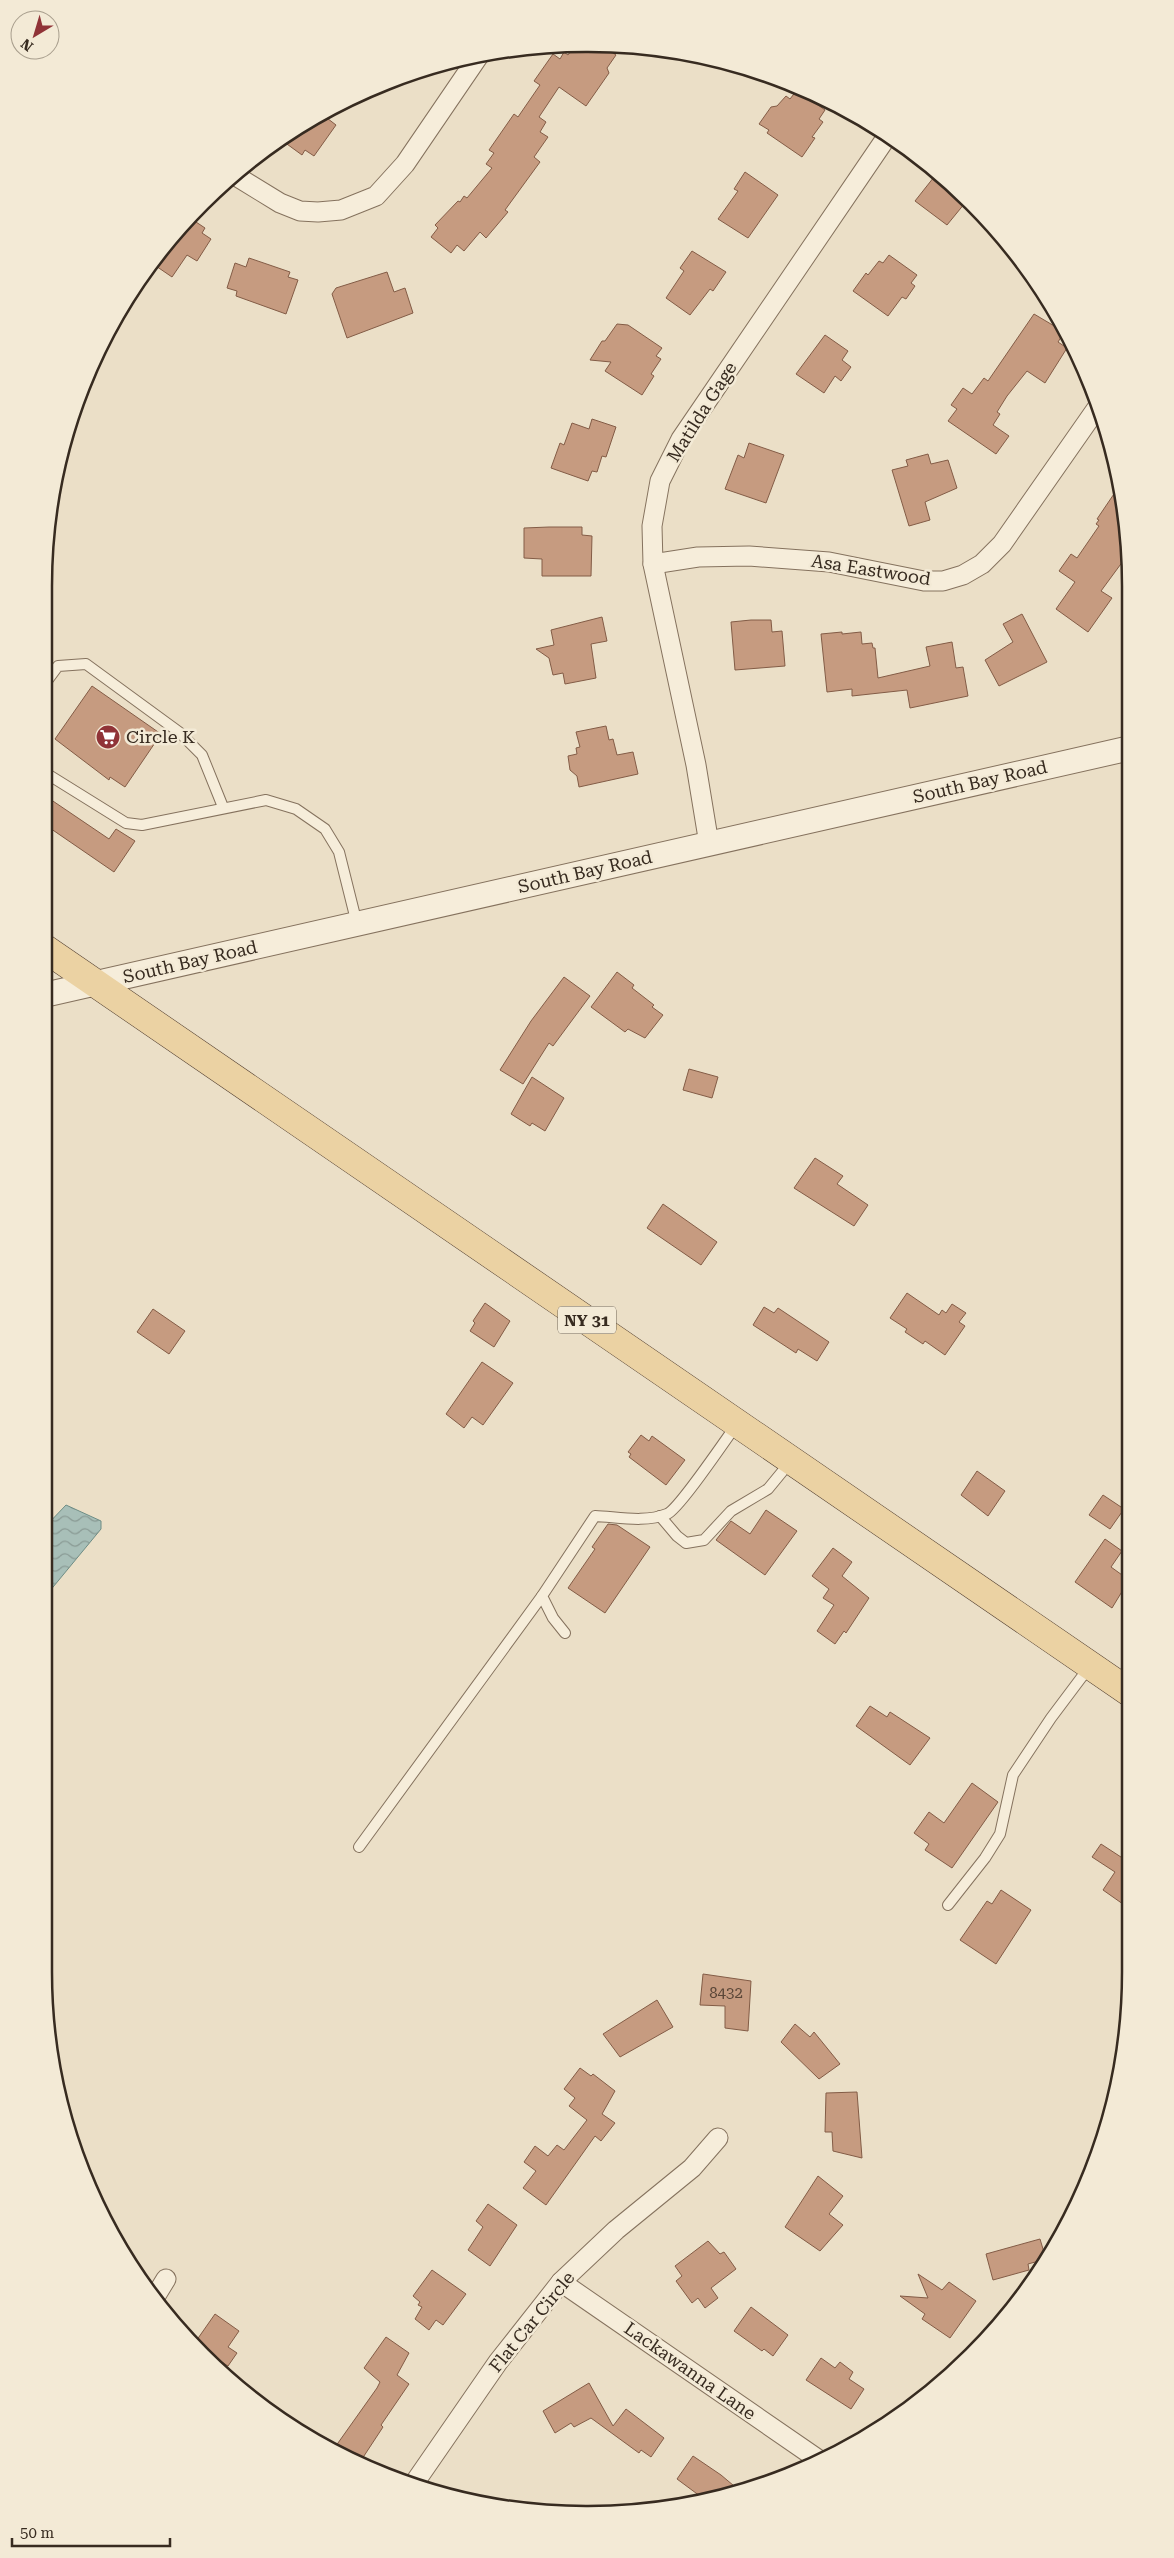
<svg xmlns="http://www.w3.org/2000/svg" width="1174" height="2558" font-family="'Roboto Serif',serif">
	<style>
		.water { fill: url(#water-waves); stroke: #6f8d85 }
		.building { fill: #c69b80; stroke: #835c46 }
		.lines { fill: none; stroke-linecap: round; stroke-linejoin: round }
		.service-casing { stroke: #85725e; stroke-width: 12 }
		.minor-casing { stroke: #85725e; stroke-width: 21 }
		.tertiary-casing { stroke: #85725e; stroke-width: 26 }
		.primary-casing { stroke: #544032; stroke-width: 29 }
		.service { stroke: #f6edda; stroke-width: 10 }
		.minor { stroke: #f6edda; stroke-width: 19 }
		.tertiary { stroke: #f6edda; stroke-width: 24 }
		.primary { stroke: #ebd2a3; stroke-width: 28 }
		.labels { text-anchor: middle; stroke-width: 5; stroke-linejoin: round; paint-order: stroke }
		.number-label { font-size: 15px; fill: #5b4738 }
		.shield { fill: #f3ead6; stroke: #6f6457; stroke-width: 1 }
		.shield-label { font-size: 16px; font-weight: bold; fill: #372b20 }
		.street-label { font-size: 18px; fill: #372b20; stroke: #f3ead6 }
		.poi-label { font-size: 18px; fill: #372b20; stroke: #f3ead6; text-anchor: start }
		.rim { fill: none; stroke: #372b20; stroke-width: 2.5 }
	</style>
	<defs>
		<pattern id="water-waves" width="16" height="10" patternUnits="userSpaceOnUse" patternTransform="scale(1.25)"><rect width="16" height="10" fill="#a8bfb8"/><path d="M0 5q4-4 8 0t8 0" fill="none" stroke="#8a9b95"/></pattern>
	</defs>
	<rect width="100%" height="100%" fill="#ebdfc7"/>
	<polygon class="water" points="66,1505 101,1521 101,1529 44,1598 44,1528"/>
	<g class="building">
		<polygon points="587,44 602,45 616,55 607,68 609,73 586,106 559,87 539,117 546,122 540,132 548,137 534,157 540,162 505,210 508,212 486,238 480,232 464,251 457,245 451,253 431,237 438,228 435,225 458,201 460,202 464,196 467,198 492,168 486,164 494,153 489,150 514,114 518,117 540,85 534,81 553,54 560,59 564,52 568,55 575,45"/>
		<polygon points="797,90 825,110 819,119 823,122 812,137 815,138 802,157 767,133 769,130 759,124 771,107 777,106 786,96 790,99"/>
		<polygon points="323,115 336,125 314,156 305,150 302,155 280,139"/>
		<polygon points="745,172 778,195 748,238 718,219 738,191 734,189"/>
		<polygon points="934,177 939,180 940,178 965,203 947,225 915,201"/>
		<polygon points="190,218 205,228 202,233 211,239 197,261 187,255 172,277 153,264"/>
		<polygon points="692,251 726,272 713,291 710,289 690,315 666,298 684,271 680,268"/>
		<polygon points="889,255 917,275 911,283 915,286 906,299 902,297 888,316 853,291 866,273 868,275 879,261 883,263"/>
		<polygon points="249,258 290,272 288,277 298,280 286,314 236,296 237,291 227,288 235,263 246,267"/>
		<polygon points="387,272 394,292 405,288 413,313 347,338 332,294 336,288"/>
		<polygon points="1034,314 1061,330 1063,334 1058,342 1067,348 1045,383 1027,371 1007,396 997,412 1000,414 993,425 1009,436 996,454 948,421 957,409 951,405 963,388 972,394 984,378 988,381"/>
		<polygon points="617,324 628,325 662,348 656,356 661,359 651,374 654,376 642,395 605,371 611,362 590,360 602,341 605,341"/>
		<polygon points="825,335 848,351 842,360 851,367 841,381 835,376 824,393 796,374"/>
		<polygon points="592,419 616,427 606,457 602,456 597,472 592,471 588,481 551,468 560,443 564,445 572,423 589,429"/>
		<polygon points="749,443 784,455 766,503 725,489 738,455 744,458"/>
		<polygon points="928,454 931,464 948,460 957,488 925,502 930,520 909,526 892,470 908,466 906,460"/>
		<polygon points="1118,488 1126,516 1126,557 1101,591 1112,598 1088,632 1056,609 1075,582 1059,571 1071,554 1077,558 1099,526 1096,524 1099,520 1097,519"/>
		<polygon points="549,527 582,527 582,535 592,536 591,576 542,576 542,559 524,558 524,528"/>
		<polygon points="1022,614 1047,662 999,686 985,660 1013,642 1003,624"/>
		<polygon points="602,617 607,641 591,644 596,678 565,684 563,673 553,675 549,658 536,649 554,645 551,630"/>
		<polygon points="751,620 771,620 772,632 782,631 785,666 735,670 731,622"/>
		<polygon points="842,632 842,634 861,632 862,644 872,643 873,648 875,648 878,678 930,666 926,647 952,642 956,668 963,667 968,696 910,708 907,690 852,696 852,689 827,692 821,634"/>
		<polygon points="92,686 161,734 125,787 110,777 109,780 55,739"/>
		<polygon points="606,726 609,740 613,739 617,755 633,752 638,774 579,787 577,776 570,770 568,756 577,754 576,748 580,747 576,732"/>
		<polygon points="44,795 109,839 116,829 135,841 114,872 44,824"/>
		<polygon points="617,972 634,985 632,988 654,1005 652,1007 663,1015 645,1038 628,1029 625,1032 591,1007"/>
		<polygon points="564,977 590,996 553,1046 549,1043 523,1084 500,1070 531,1021"/>
		<polygon points="689,1069 718,1077 712,1098 683,1090"/>
		<polygon points="532,1077 564,1098 545,1131 532,1123 530,1126 511,1114"/>
		<polygon points="815,1158 843,1176 837,1184 868,1205 854,1226 794,1188"/>
		<polygon points="663,1204 717,1242 701,1265 647,1228"/>
		<polygon points="907,1293 939,1315 942,1310 946,1313 952,1304 966,1313 959,1322 965,1326 945,1355 925,1341 923,1344 905,1332 907,1329 890,1318"/>
		<polygon points="485,1303 510,1321 494,1347 470,1331 475,1323 473,1321"/>
		<polygon points="764,1307 774,1313 778,1308 829,1342 817,1361 798,1349 796,1353 753,1325"/>
		<polygon points="153,1309 185,1331 169,1354 137,1332"/>
		<polygon points="482,1362 513,1383 483,1425 472,1417 464,1428 446,1414"/>
		<polygon points="641,1435 649,1441 652,1436 685,1460 666,1485 629,1457 631,1454 628,1452"/>
		<polygon points="977,1471 1005,1491 988,1516 961,1495"/>
		<polygon points="1103,1495 1124,1509 1110,1529 1089,1515"/>
		<polygon points="766,1510 797,1531 765,1575 716,1540 731,1521 750,1534"/>
		<polygon points="608,1524 617,1525 650,1547 605,1613 568,1588 595,1549 592,1547"/>
		<polygon points="1105,1539 1122,1551 1111,1567 1129,1580 1112,1608 1075,1582"/>
		<polygon points="833,1548 852,1562 842,1576 869,1598 846,1633 844,1631 835,1644 817,1631 834,1605 823,1598 829,1589 812,1576"/>
		<polygon points="870,1706 887,1717 890,1712 930,1738 910,1765 856,1726"/>
		<polygon points="972,1783 998,1802 952,1868 925,1850 929,1844 914,1833 929,1812 944,1823"/>
		<polygon points="1101,1844 1124,1859 1130,1851 1130,1909 1103,1890 1115,1872 1092,1857"/>
		<polygon points="1001,1890 1031,1910 996,1964 960,1940 987,1901 992,1904"/>
		<polygon points="703,1974 751,1981 748,2031 725,2028 725,2006 700,2005"/>
		<polygon points="657,2000 673,2027 620,2057 603,2034"/>
		<polygon points="795,2024 810,2037 814,2032 840,2064 819,2079 781,2042"/>
		<polygon points="580,2068 591,2076 593,2074 615,2091 602,2114 615,2123 601,2141 595,2136 546,2205 523,2188 536,2171 524,2162 535,2146 548,2156 557,2145 564,2150 587,2120 569,2106 575,2098 564,2089"/>
		<polygon points="857,2092 862,2158 833,2151 832,2132 825,2132 826,2093"/>
		<polygon points="818,2176 843,2196 829,2214 843,2225 820,2251 785,2227"/>
		<polygon points="488,2204 517,2225 490,2266 468,2250 483,2227 476,2221"/>
		<polygon points="1040,2239 1046,2259 1028,2264 1029,2270 993,2280 986,2254"/>
		<polygon points="708,2241 720,2254 724,2252 736,2269 711,2288 718,2298 705,2308 698,2298 692,2303 676,2281 682,2276 675,2266"/>
		<polygon points="432,2270 466,2294 443,2325 436,2320 429,2330 415,2319 422,2307 418,2305 420,2302 413,2296"/>
		<polygon points="918,2274 942,2290 949,2282 976,2301 950,2338 922,2319 925,2314 900,2296 928,2298"/>
		<polygon points="751,2307 788,2335 773,2356 764,2349 762,2351 734,2331"/>
		<polygon points="215,2314 239,2331 228,2347 237,2353 228,2366 217,2359 214,2364 194,2344"/>
		<polygon points="386,2337 409,2353 397,2375 409,2384 381,2425 383,2427 360,2462 333,2450 377,2388 380,2382 364,2368"/>
		<polygon points="821,2358 835,2368 840,2362 853,2372 849,2379 864,2389 851,2409 806,2380"/>
		<polygon points="589,2383 613,2426 626,2409 664,2438 651,2457 641,2450 639,2453 591,2418 574,2427 571,2423 555,2433 543,2411"/>
		<polygon points="693,2456 721,2475 740,2491 704,2499 677,2479"/>
	</g>
	<g class="lines">
		<defs>
			<g id="service">
				<polyline points="44,685 58,666 86,664 179,732 202,755 223,807"/>
				<polyline points="44,772 126,823 142,825 266,800 296,809 325,829 339,852 357,924"/>
				<polyline points="660,1516 677,1536 686,1543 704,1540 731,1511 768,1489 791,1461"/>
				<path d="M565 1633 553 1618 542 1596 595 1516C618 1517 645 1523 667 1514 679 1509 726 1439 737 1424"/>
				<polyline points="359,1847 542,1596"/>
				<polyline points="948,1905 985,1858 1000,1834 1013,1775 1051,1718 1090,1666"/>
			</g>
			<g id="minor">
				<polyline points="236,176 280,203 300,211 318,212 341,210 376,196 405,164 480,54"/>
				<polyline points="653,564 698,557 749,556 829,562 924,581 943,581 963,575 982,564 1002,544 1097,408"/>
				<polyline points="709,844 696,765 653,564 652,526 660,481 681,439 886,138"/>
				<polyline points="561,2282 819,2460"/>
				<polyline points="155,2297 166,2279"/>
				<polyline points="413,2485 498,2362 561,2282 616,2230 692,2168 718,2138"/>
			</g>
			<polyline id="tertiary" points="44,995 1126,749"/>
			<polyline id="primary" points="44,948 1129,1692"/>
		</defs>
		<use href="#service" class="service-casing"/>
		<use href="#minor" class="minor-casing"/>
		<use href="#tertiary" class="tertiary-casing"/>
		<use href="#primary" class="primary-casing"/>
		<use href="#service" class="service"/>
		<use href="#minor" class="minor"/>
		<use href="#tertiary" class="tertiary"/>
		<use href="#primary" class="primary"/>
	</g>
	<defs>
		<symbol id="supermarket-disc" viewBox="-11 -11 22 22"><circle r="9.5" fill="#903337" stroke="#f3ead6"/><path d="M-6-5.5h2.5l.6 2H6L4.5 2H-2.5L-4.4-4H-6ZM-1.5 3.2a1.3 1.3 0 1 0 .1 0ZM3 3.2a1.3 1.3 0 1 0 .1 0Z" fill="#fff"/></symbol>
	</defs>
	<g fill-rule="evenodd">
		<use href="#supermarket-disc" x="94" y="723" width="28" height="28"/>
	</g>
	<g class="labels">
		<g class="number-label">
			<text x="726" y="1998">8432</text>
		</g>
		<rect class="shield" x="558" y="1306.5" width="58" height="27" rx="4"/>
		<g class="shield-label">
			<text x="587" y="1326">NY 31</text>
		</g>
		<g class="street-label">
			<text transform="translate(702 412) rotate(-58)" y="6">Matilda Gage</text>
			<text transform="translate(871 570) rotate(9)" y="6">Asa Eastwood</text>
			<text transform="translate(980 782) rotate(-13)" y="6">South Bay Road</text>
			<text transform="translate(585 872) rotate(-13)" y="6">South Bay Road</text>
			<text transform="translate(190 962) rotate(-13)" y="6">South Bay Road</text>
			<text transform="translate(532 2322) rotate(-51)" y="6">Flat Car Circle</text>
			<text transform="translate(690 2371) rotate(35)" y="6">Lackawanna Lane</text>
		</g>
		<g class="poi-label">
			<text x="126" y="743">Circle K</text>
		</g>
	</g>
	<path d="M0 0H1174V2558H0ZM586 52H588A534 534 0 0 1 1122 586V1972A534 534 0 0 1 588 2506H586A534 534 0 0 1 52 1972V586A534 534 0 0 1 586 52Z" fill="#f3ead6" fill-rule="evenodd"/>
	<path class="rim" d="M586 52H588A534 534 0 0 1 1122 586V1972A534 534 0 0 1 588 2506H586A534 534 0 0 1 52 1972V586A534 534 0 0 1 586 52Z"/>
	<g transform="translate(35 35) rotate(218)"><circle r="24" fill="#f3ead6" stroke="#a89e8d"/>
	<path d="M0-4L9 19L0 12L-9 19Z" fill="#903337"/>
	<text y="-8" font-size="14" font-weight="bold" text-anchor="middle" fill="#372b20">N</text>
	</g>
	<path d="M12 2538v8h158v-8" fill="none" stroke="#372b20" stroke-width="2.5"/>
	<text x="20" y="2538" font-size="15" fill="#372b20" stroke="#f3ead6" stroke-width="4" paint-order="stroke">50 m</text>
</svg>
